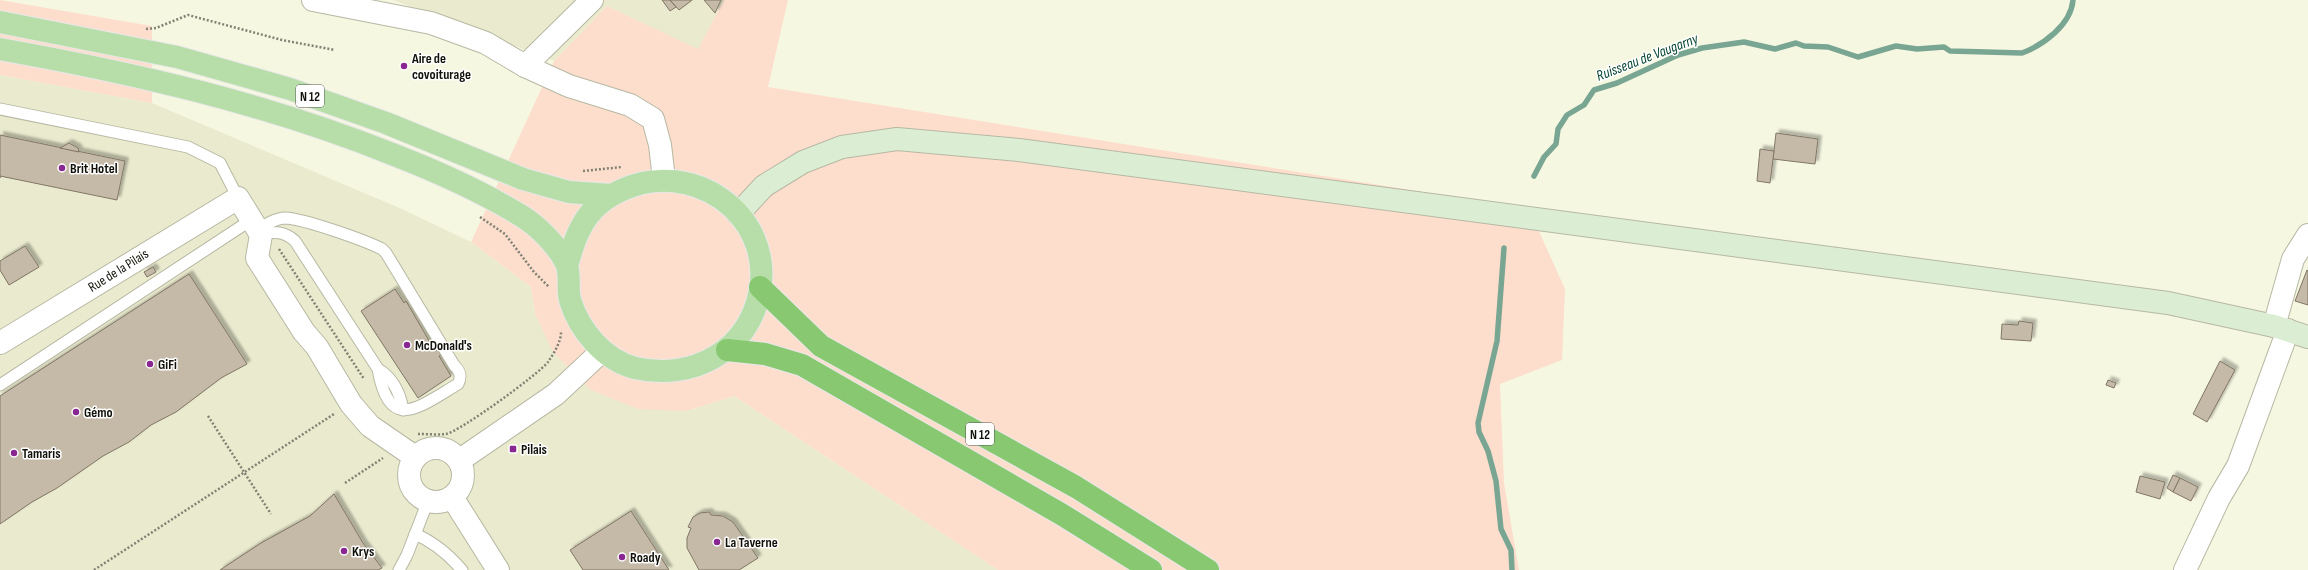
<svg xmlns="http://www.w3.org/2000/svg" width="2308" height="570" font-family="'Sofia Sans Condensed',sans-serif">
	<style>
		.built { fill: #eaebce }
		.green { fill: #fddecd }
		.lines { fill: none; stroke-linecap: round; stroke-linejoin: round }
		.stream { stroke: #79a693; stroke-width: 5.5 }
		.building { fill: #c5baa7; stroke: #817665; filter: url(#shadow) }
		.lane-casing { stroke: #b7b8a3; stroke-width: 13 }
		.street-casing { stroke: #b7b8a3; stroke-width: 24 }
		.secondary-casing { stroke: #b7b8a3; stroke-width: 24 }
		.primary-casing { stroke: #e7e7e7; stroke-width: 24 }
		.highway-casing { stroke: #e7e7e7; stroke-width: 24 }
		.path { stroke: #818273; stroke-width: 2.5; stroke-dasharray: 2 2; stroke-linecap: butt }
		.lane { stroke: #fff; stroke-width: 11 }
		.street { stroke: #fff; stroke-width: 22 }
		.secondary { stroke: #dbeed4; stroke-width: 22 }
		.primary { stroke: #b7dea9; stroke-width: 22 }
		.highway { stroke: #87c870; stroke-width: 22 }
		.poi-dot { fill: #882791; stroke: #fff; stroke-width: 1.5 }
		.labels { text-anchor: middle; stroke-width: 3; stroke-linejoin: round; paint-order: stroke }
		.shield { fill: #fff; stroke: #595954; stroke-width: 1 }
		.shield-label { font-size: 13px; font-weight: bold; fill: #12120b }
		.poi-label { font-size: 14px; font-weight: bold; fill: #12120b; stroke: #fff; text-anchor: start }
		.street-label { font-size: 14px; fill: #12120b; stroke: #fff }
		.water-label { font-size: 15px; font-style: italic; fill: #084633; stroke: #fff }
	</style>
	<defs>
		<filter id="shadow"><feDropShadow dx="3.5" dy="-3.5" stdDeviation="1" flood-color="#0004"/></filter>
	</defs>
	<rect width="100%" height="100%" fill="#f6f7e1"/>
	<g class="built">
		<polygon points="393,0 724,0 698,50 607,6 554,61"/>
		<polygon points="0,75 152,103 402,209 471,242 531,287 535,314 687,411 734,396 998,570 0,570"/>
	</g>
	<g class="green">
		<polygon points="0,0 152,26 152,103 0,75"/>
		<polygon points="724,0 788,0 768,87 1529,209 1565,289 1562,360 1500,384 1504,483 1519,570 998,570 734,396 687,411 638,409 591,390 553,352 535,314 531,287 471,242 554,61 607,6 698,49"/>
	</g>
	<g class="lines">
		<g class="stream">
			<path d="M1534 176 1544 157 1556 144 1558 129 1567 115 1584 105 1594 90 1617 83 1678 55 1702 48 1744 42 1775 49 1796 43 1804 46 1828 47 1858 57 1896 46 1917 49 1944 47 1950 51 2022 53C2043 45 2071 25 2073 0"/>
			<polyline points="1504,248 1497,341 1478,423 1479,432 1488,451 1496,481 1501,529 1511,550 1512,570"/>
		</g>
	</g>
	<g class="building">
		<polygon points="662,0 670,0 676,7 670,11"/>
		<polygon points="670,0 692,0 679,10"/>
		<polygon points="704,0 721,0 715,13"/>
		<polygon points="1776,133 1818,139 1815,164 1773,159"/>
		<polygon points="0,135 125,161 117,200 0,176 0,178"/>
		<polygon points="69,143 78,148 79,152 60,148"/>
		<polygon points="1760,149 1774,151 1770,183 1757,181"/>
		<polygon points="25,246 39,267 9,285 0,270 0,261"/>
		<polygon points="153,267 156,272 147,277 144,272"/>
		<polygon points="2307,270 2308,271 2308,305 2295,301"/>
		<polygon points="189,274 247,364 221,378 176,412 151,425 129,442 103,456 57,488 32,502 0,524 0,396"/>
		<polygon points="395,289 404,303 406,301 435,351 438,350 441,355 439,356 451,376 418,398 361,311"/>
		<polygon points="2019,321 2033,323 2031,341 2001,339 2002,324 2018,325"/>
		<polygon points="2220,361 2235,370 2207,422 2193,414"/>
		<polygon points="2108,380 2116,383 2114,388 2106,385"/>
		<polygon points="2173,475 2180,478 2173,492 2167,488"/>
		<polygon points="2140,476 2165,482 2160,499 2136,492"/>
		<polygon points="2180,478 2198,487 2191,501 2173,492"/>
		<polygon points="334,494 363,543 382,568 378,570 220,570 261,543 310,516"/>
		<polygon points="631,511 669,570 583,570 570,550"/>
		<polygon points="709,512 711,515 723,516 733,522 758,558 739,570 699,570 687,548 687,538 691,528 688,527 693,517 700,513"/>
	</g>
	<g class="lines">
		<defs>
			<g id="lane">
				<polyline points="0,109 188,147 220,163 238,198"/>
				<path d="M257 230C265 225 276 218 285 218 305 219 364 240 382 249L386 253 454 365C460 371 462 376 458 384 419 407 389 434 378 369L295 241C284 231 274 232 260 233"/>
				<path d="M378 369C393 378 400 392 403 410"/>
				<polyline points="0,385 251,220"/>
				<path d="M415 534C434 542 449 555 462 570"/>
				<polyline points="399,570 407,555 428,501"/>
			</g>
			<g id="street">
				<polyline points="313,0 431,23 486,43 525,66 569,86 630,105 653,119 660,145 664,179"/>
				<polyline points="525,66 592,0"/>
				<polyline points="2274,326 2293,259 2308,235"/>
				<polyline points="0,343 238,198 261,235 257,258 304,332 317,347 351,404 370,426 415,457"/>
				<circle cx="436" cy="475" r="27"/>
				<polyline points="460,460 556,394 602,351"/>
				<polyline points="452,497 498,570"/>
				<polyline points="2185,570 2219,498 2238,466 2288,330"/>
			</g>
			<polyline id="secondary" points="738,214 764,186 803,162 842,147 897,139 1019,150 2168,303 2274,326 2308,337"/>
			<g id="primary">
				<polyline points="0,22 177,57 290,89 386,123 523,179 569,192 611,195"/>
				<path d="M0 49C134 73 265 103 392 154 436 171 479 190 520 215 537 225 557 245 566 263 571 274 567 288 570 300 579 330 604 360 635 368 693 381 749 351 760 290 773 213 691 158 622 190 610 195 596 205 588 216 577 231 572 248 567 266"/>
			</g>
			<g id="highway">
				<polyline points="760,287 821,346 1076,487 1208,570"/>
				<polyline points="727,350 765,354 802,365 1061,514 1151,570"/>
			</g>
		</defs>
		<use href="#lane" class="lane-casing"/>
		<use href="#street" class="street-casing"/>
		<use href="#secondary" class="secondary-casing"/>
		<use href="#primary" class="primary-casing"/>
		<use href="#highway" class="highway-casing"/>
		<g class="path">
			<polyline points="146,29 156,28 188,15 282,40 335,50"/>
			<polyline points="583,171 622,167"/>
			<polyline points="480,217 505,234 534,272 549,287"/>
			<polyline points="279,249 364,379"/>
			<polyline points="208,416 271,514"/>
			<path d="M418 434C427 434 437 435 446 434 459 432 539 374 548 362 554 353 561 342 561 332"/>
			<polyline points="345,483 383,458"/>
			<polyline points="94,570 334,414"/>
		</g>
		<use href="#lane" class="lane"/>
		<use href="#street" class="street"/>
		<use href="#secondary" class="secondary"/>
		<use href="#primary" class="primary"/>
		<use href="#highway" class="highway"/>
	</g>
	<g class="poi-dot">
		<circle cx="404" cy="66" r="4"/>
		<circle cx="62" cy="168" r="4"/>
		<circle cx="407" cy="345" r="4"/>
		<circle cx="150" cy="364" r="4"/>
		<circle cx="76" cy="412" r="4"/>
		<rect x="509" y="445" width="8" height="8" rx="2"/>
		<circle cx="14" cy="453" r="4"/>
		<circle cx="717" cy="542" r="4"/>
		<circle cx="344" cy="551" r="4"/>
		<circle cx="622" cy="557" r="4"/>
	</g>
	<g class="labels">
		<g class="shield">
			<rect x="296" y="85" width="28" height="22" rx="3"/>
			<rect x="966" y="423" width="28" height="22" rx="3"/>
		</g>
		<g class="shield-label">
			<text x="310" y="101">N 12</text>
			<text x="980" y="439">N 12</text>
		</g>
		<g class="poi-label">
			<text x="412" y="63">Aire de<tspan x="412" dy="16">covoiturage</tspan></text>
			<text x="70" y="173">Brit Hotel</text>
			<text x="415" y="350">McDonald's</text>
			<text x="158" y="369">GiFi</text>
			<text x="84" y="417">Gémo</text>
			<text x="521" y="454">Pilais</text>
			<text x="22" y="458">Tamaris</text>
			<text x="725" y="547">La Taverne</text>
			<text x="352" y="556">Krys</text>
			<text x="630" y="562">Roady</text>
		</g>
		<g class="street-label">
			<text transform="translate(118 270) rotate(-32)" y="5">Rue de la Pilais</text>
		</g>
		<g class="water-label">
			<text transform="translate(1647 57) rotate(-21)" y="5">Ruisseau de Vaugarny</text>
		</g>
	</g>
</svg>
